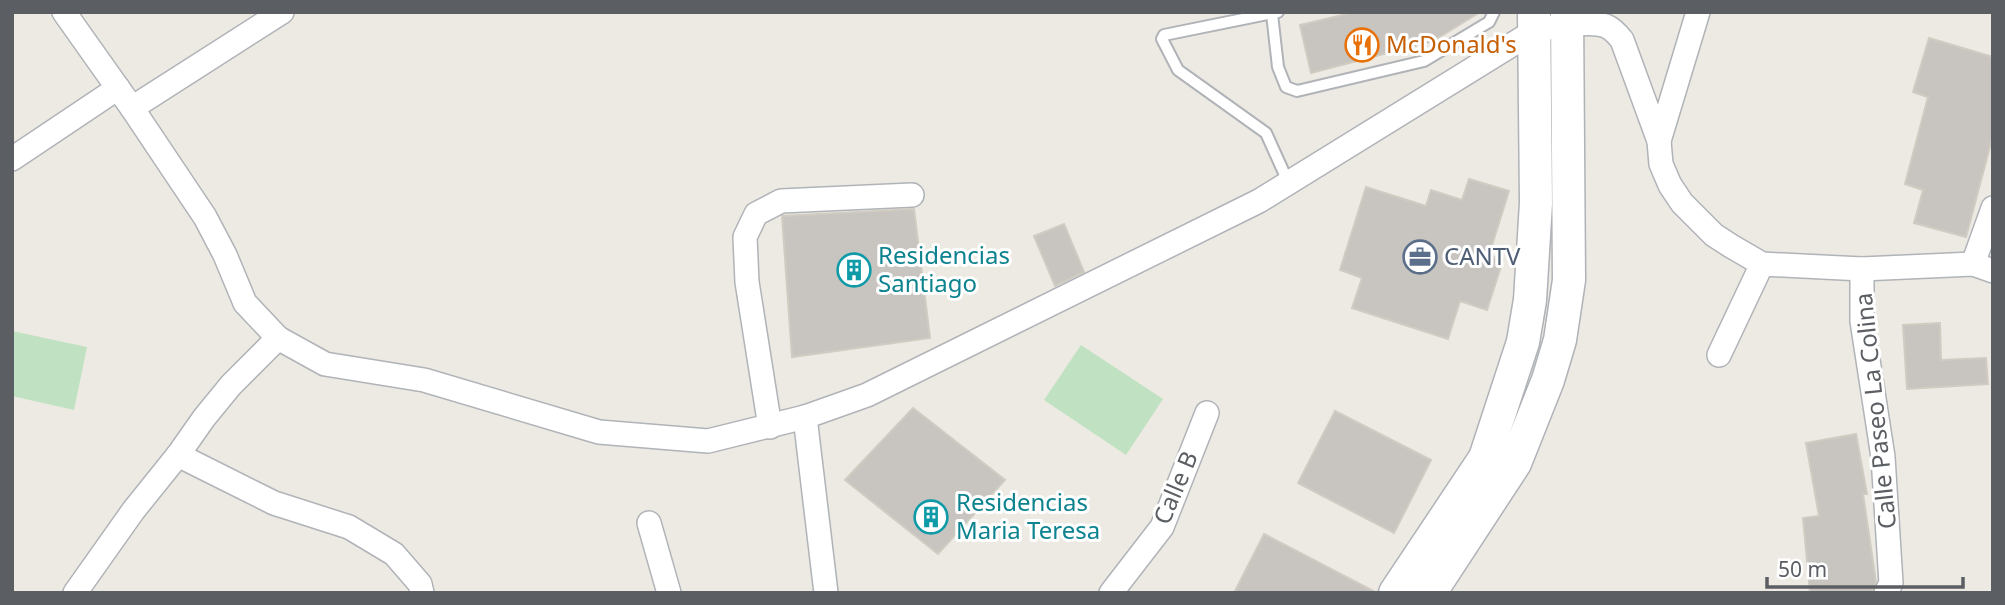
<svg xmlns="http://www.w3.org/2000/svg" width="2005" height="605" font-family="'Noto Sans',sans-serif">
	<style>
		.green { fill: #c1e2c2 }
		.building { fill: #c8c5c0; stroke: #d0ccc2; stroke-width: 2 }
		.lines { fill: none; stroke-linecap: round; stroke-linejoin: round }
		.service-casing { stroke: #b0b3b7; stroke-width: 14 }
		.minor-casing { stroke: #b0b3b7; stroke-width: 26 }
		.secondary-casing { stroke: #afb2b7; stroke-width: 35 }
		.service { stroke: #fff; stroke-width: 10 }
		.minor { stroke: #fff; stroke-width: 23 }
		.secondary { stroke: #fff; stroke-width: 32 }
		.labels { text-anchor: middle; stroke-width: 6; stroke-linejoin: round; paint-order: stroke }
		.food-label { font-size: 24px; fill: #c56008; stroke: #fff; text-anchor: start }
		.culture-label { font-size: 24px; fill: #0d838f; stroke: #fff; text-anchor: start }
		.service-label { font-size: 24px; fill: #4e5e75; stroke: #fff; text-anchor: start }
		.street-label { font-size: 24px; fill: #5b5e62; stroke: #fff }
	</style>
	<rect width="100%" height="100%" fill="#eceae3"/>
	<g class="green">
		<polygon points="12,331 87,347 74,410 12,396"/>
		<polygon points="1081,345 1163,399 1126,455 1044,400"/>
	</g>
	<g class="building">
		<polygon points="1355,12 1480,12 1433,41 1311,73 1300,25"/>
		<polygon points="1929,38 1993,57 1993,135 1966,237 1914,223 1923,190 1905,184 1928,97 1913,92"/>
		<polygon points="1469,179 1509,191 1489,255 1503,260 1487,310 1460,301 1448,339 1352,308 1362,278 1340,270 1366,187 1426,206 1431,190 1462,200"/>
		<polygon points="914,209 930,338 792,357 782,216"/>
		<polygon points="1064,224 1084,272 1055,286 1034,236"/>
		<polygon points="1940,323 1941,360 1986,358 1988,384 1907,389 1903,325"/>
		<polygon points="913,408 1005,480 938,554 845,480"/>
		<polygon points="1335,411 1431,460 1394,533 1298,483"/>
		<polygon points="1856,434 1867,494 1863,494 1876,582 1872,593 1810,593 1803,518 1819,516 1806,443"/>
		<polygon points="1264,534 1377,593 1234,593"/>
	</g>
	<g class="lines">
		<defs>
			<g id="service">
				<polyline points="1278,12 1164,35 1162,39 1178,70 1266,133 1289,184"/>
				<polyline points="1272,14 1278,67 1286,87 1297,91 1424,61 1489,22 1494,12"/>
			</g>
			<g id="minor">
				<polyline points="64,12 132,108 205,217 225,255 245,303 278,338"/>
				<polyline points="132,108 282,12"/>
				<polyline points="1659,141 1698,12"/>
				<polyline points="12,159 118,88"/>
				<polyline points="1973,264 1993,208"/>
				<polyline points="1862,269 1862,321 1883,457 1891,583 1886,593"/>
				<polyline points="1719,355 1762,264"/>
				<polyline points="805,417 826,593"/>
				<polyline points="770,427 747,282 745,237 756,214 781,201 912,195"/>
				<polyline points="178,455 274,503 349,527 394,554 420,584 422,593"/>
				<polyline points="649,523 669,593"/>
				<path d="M75 593 133 511 178 455 204 418 231 385 278 338 325 364 424 380 599 432 708 441 805 417 867 395 1259 201 1534 31C1551 27 1590 20 1606 26 1613 29 1618 35 1622 40L1659 141 1661 164 1670 185 1682 203 1714 235 1731 246 1762 264 1862 269 1973 264 1993 271"/>
				<polyline points="1111,593 1162,527 1207,413"/>
			</g>
			<g id="secondary">
				<polyline points="1395,593 1485,458 1523,342 1530,300 1536,203 1534,12"/>
				<polyline points="1430,593 1515,463 1548,380 1560,340 1569,280 1567,12"/>
			</g>
		</defs>
		<use href="#service" class="service-casing"/>
		<use href="#minor" class="minor-casing"/>
		<use href="#secondary" class="secondary-casing"/>
		<use href="#service" class="service"/>
		<use href="#minor" class="minor"/>
		<use href="#secondary" class="secondary"/>
	</g>
	<defs>
		<symbol id="restaurant-ring" viewBox="-11 -11 22 22"><circle r="9.5" fill="#fff" stroke="#e8710a" stroke-width="1.5"/><path d="M-5-6h1v4h1v-4h1v4h1v-4h1v5L-1.5 .5V6h-2V.5L-5-1ZM5-6V6H3V1.5H1.5Q1.5-4 5-6Z" fill="#e8710a"/></symbol>
		<symbol id="office-ring" viewBox="-11 -11 22 22"><circle r="9.5" fill="#fff" stroke="#5c6f8a" stroke-width="1.5"/><path d="M-6-3h4V-5.5h4V-3h4V5H-6ZM-1-4.5V-3h2v-1.5ZM-6 0V1H6V0Z" fill="#5c6f8a"/></symbol>
		<symbol id="building-ring" viewBox="-11 -11 22 22"><circle r="9.5" fill="#fff" stroke="#0f9aa8" stroke-width="1.5"/><path d="M-4-6H4V6H1V3H-1V6H-4ZM-2.5-4.3h1.7v1.8h-1.7ZM.8-4.3h1.7v1.8H.8ZM-2.5-1h1.7V.8h-1.7ZM.8-1h1.7V.8H.8Z" fill="#0f9aa8"/></symbol>
	</defs>
	<g fill-rule="evenodd">
		<use href="#restaurant-ring" x="1343" y="26" width="38" height="38"/>
		<use href="#office-ring" x="1401" y="238" width="38" height="38"/>
		<use href="#building-ring" x="835" y="251" width="38" height="38"/>
		<use href="#building-ring" x="912" y="498" width="38" height="38"/>
	</g>
	<g class="labels">
		<g class="food-label">
			<text x="1386" y="53">McDonald's</text>
		</g>
		<g class="culture-label">
			<text x="878" y="264">Residencias<tspan x="878" dy="28">Santiago</tspan></text>
			<text x="956" y="511">Residencias<tspan x="956" dy="28">Maria Teresa</tspan></text>
		</g>
		<g class="service-label">
			<text x="1444" y="265">CANTV</text>
		</g>
		<g class="street-label">
			<text transform="translate(1876 411) rotate(-96)" y="8">Calle Paseo La Colina</text>
			<text transform="translate(1176 488) rotate(-67)" y="8">Calle B</text>
		</g>
	</g>
	<rect width="2005" height="605" fill="none" stroke="#5b5e62" stroke-width="28"/>
	<path d="M1767 577v10h196v-10" fill="none" stroke="#5b5e62" stroke-width="3.5"/>
	<text x="1778" y="577" font-size="21" fill="#5b5e62" stroke="#ffffff" stroke-width="5" paint-order="stroke">50 m</text>
</svg>
